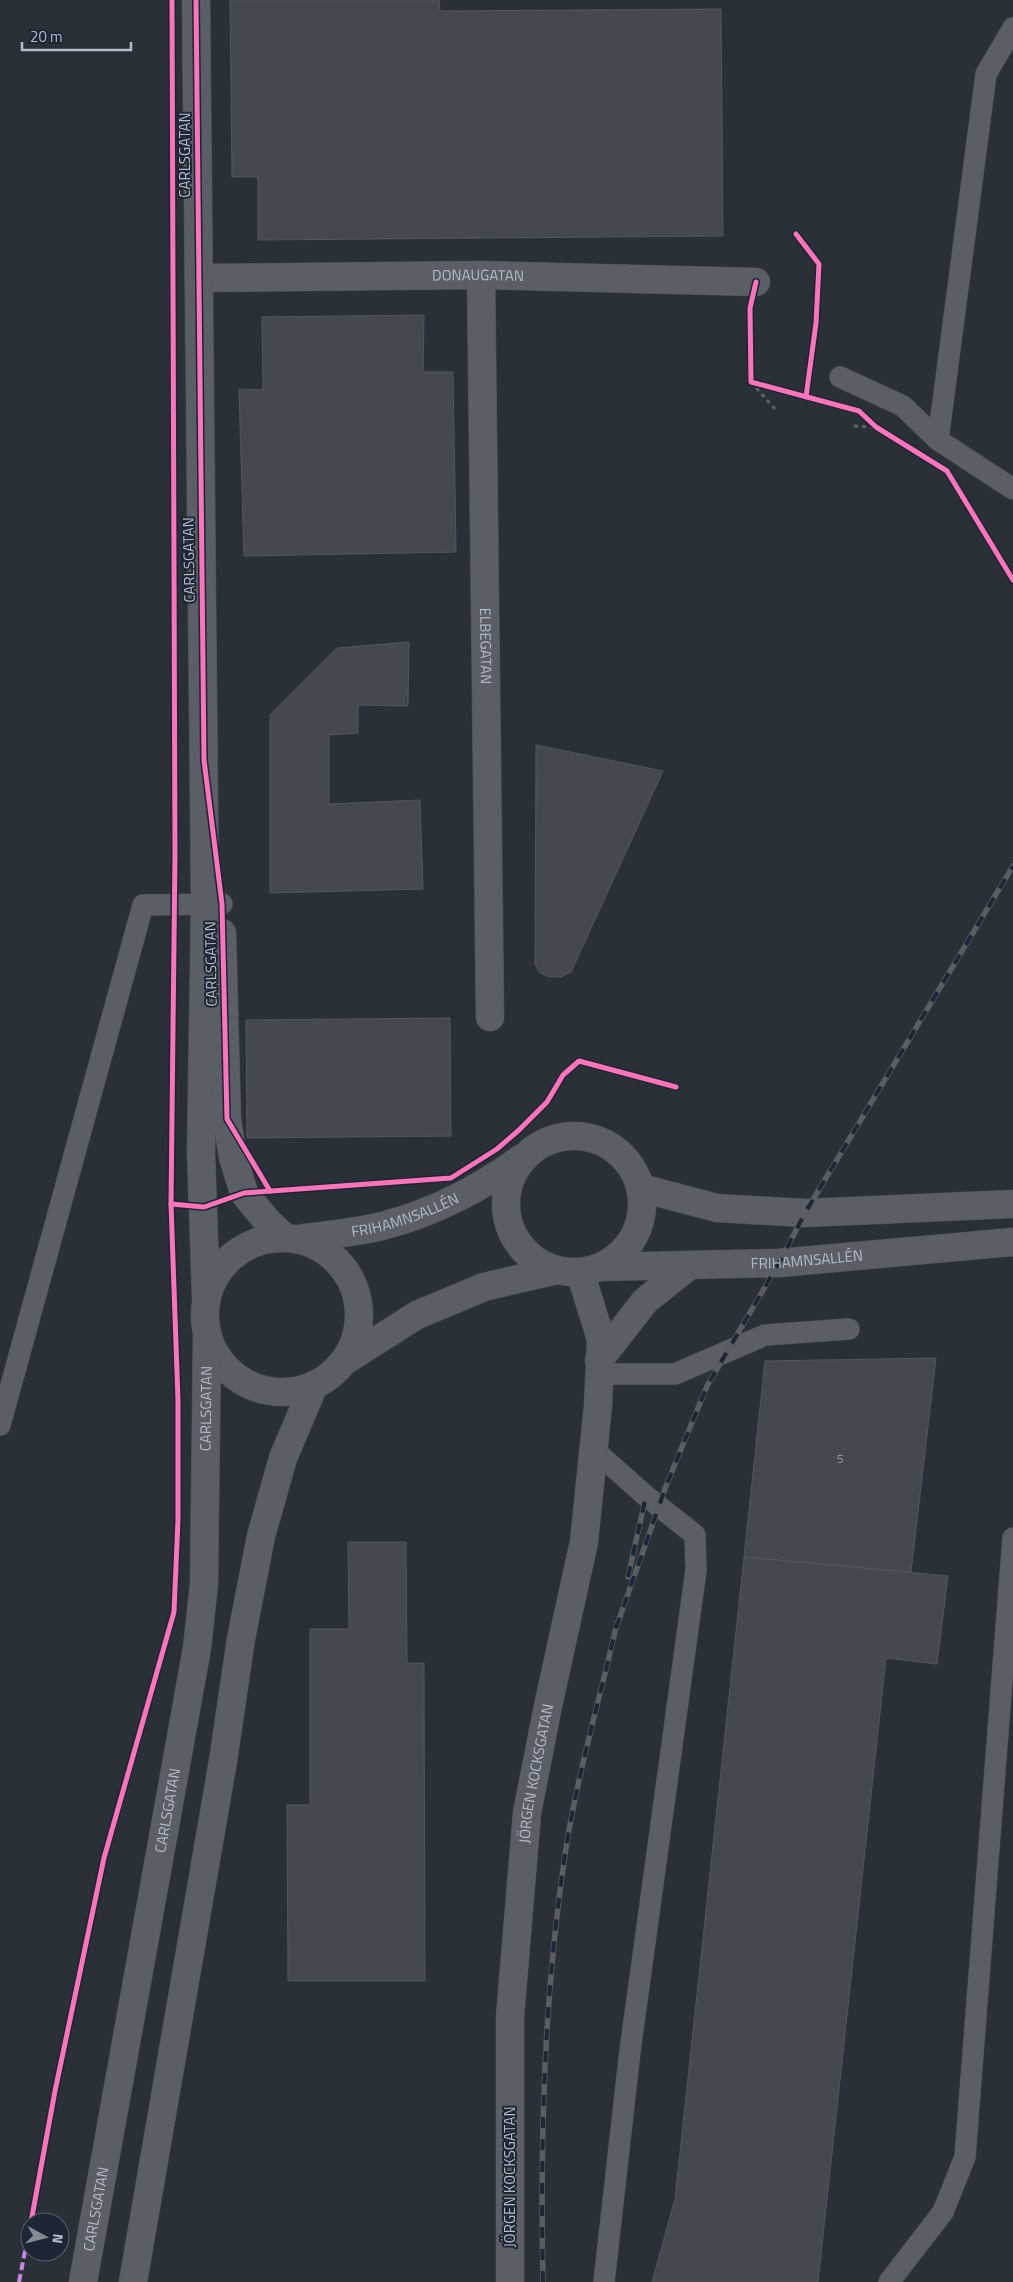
<svg xmlns="http://www.w3.org/2000/svg" width="1013" height="2282" font-family="'Titillium Web',sans-serif">
	<style>
		.building { fill: #444950; stroke: #52575f }
		.lines { fill: none; stroke-linecap: round; stroke-linejoin: round }
		.service-casing { stroke: #484c53; stroke-width: 22 }
		.minor-casing { stroke: #484c53; stroke-width: 29 }
		.tertiary-casing { stroke: #484c53; stroke-width: 29 }
		.path { stroke: #5d636a; stroke-width: 3; stroke-dasharray: 4 4; stroke-linecap: butt }
		.service { stroke: #5a5e66; stroke-width: 21 }
		.minor { stroke: #5a5e66; stroke-width: 28 }
		.tertiary { stroke: #5a5e66; stroke-width: 28 }
		.rail-casing { stroke: #595d64; stroke-width: 5.5 }
		.rail { stroke: #1d2633; stroke-width: 4; stroke-dasharray: 11; stroke-linecap: butt }
		.quiet { stroke: #c787e3; stroke-width: 4; stroke-dasharray: 8 4; stroke-linecap: butt }
		.cycleway-casing { stroke: #1d2633; stroke-width: 8 }
		.cycleway { stroke: #fb73b8; stroke-width: 5 }
		.labels { text-anchor: middle; stroke-width: 4; stroke-linejoin: round; paint-order: stroke }
		.number-label { font-size: 12px; fill: #989fab }
		.street-label { font-size: 15px; fill: #b4bcc9; stroke: #1d2633 }
	</style>
	<rect width="100%" height="100%" fill="#2a3038"/>
	<g class="building">
		<polygon points="230,0 439,0 440,11 721,9 723,236 258,240 258,177 232,177"/>
		<polygon points="424,315 423,372 453,372 456,552 244,556 239,389 263,390 262,317"/>
		<polygon points="409,642 408,706 358,705 358,733 329,735 329,804 420,800 423,889 270,893 270,715 337,648"/>
		<polygon points="536,745 663,771 571,972 561,977 549,977 539,972 535,964"/>
		<polygon points="450,1018 451,1136 247,1138 246,1020"/>
		<polygon points="936,1358 911,1572 744,1557 765,1361"/>
		<polygon points="348,1542 406,1542 407,1663 424,1663 425,1981 288,1981 287,1805 310,1805 310,1629 349,1629"/>
		<polygon points="744,1557 948,1576 937,1664 886,1658 818,2282 652,2282 675,2199"/>
	</g>
	<g class="lines">
		<defs>
			<g id="service">
				<polyline points="1013,28 986,74 938,440 1013,489"/>
				<polyline points="840,377 903,406 938,440"/>
				<polyline points="599,1374 675,1374 765,1335 849,1329"/>
				<polyline points="0,1425 143,905 222,904"/>
				<polyline points="593,1449 646,1496 695,1535 696,1570 630,2051 604,2282"/>
				<polyline points="889,2282 943,2212 965,2157 1013,1538"/>
			</g>
			<g id="minor">
				<path id="s1" d="M481 275 490 1017"/>
				<path id="s2" d="M199 278 481 275 756 282"/>
				<polyline points="641,1188 717,1208 805,1213 1013,1204"/>
				<path id="s3" d="M601 1267 779 1263 1013 1242"/>
				<polyline points="599,1360 645,1301 690,1265"/>
				<path id="s4" d="M510 2282V2017L527 1813 548 1706 584 1542 598 1406 601 1339 580 1272"/>
			</g>
			<g id="tertiary">
				<polyline points="196,0 205,904 201,1152 206,1298"/>
				<polyline points="222,933 227,1119 233,1157 244,1193 267,1221 285,1238"/>
				<circle cx="574" cy="1204" r="68"/>
				<circle cx="282" cy="1315" r="77"/>
				<path id="s5" d="M299 1239C326 1235 363 1232 389 1224 437 1211 482 1187 522 1158"/>
				<polyline points="343,1362 417,1315 484,1287 557,1270"/>
				<path id="s6" d="M83 2282 197 1648 204 1584 207 1335"/>
				<polyline points="133,2282 223,1761 241,1639 261,1536 283,1458 314,1385"/>
			</g>
		</defs>
		<use href="#service" class="service-casing"/>
		<use href="#minor" class="minor-casing"/>
		<use href="#tertiary" class="tertiary-casing"/>
		<g class="path">
			<polyline points="751,382 775,409"/>
			<polyline points="854,426 873,427"/>
		</g>
		<use href="#service" class="service"/>
		<use href="#minor" class="minor"/>
		<use href="#tertiary" class="tertiary"/>
		<defs>
			<g id="rail">
				<polyline points="628,1577 646,1496"/>
				<polyline points="616,1628 666,1486 707,1386 779,1263 805,1213 1013,866"/>
				<path d="M543 2282C540 2137 544 1992 566 1848 578 1772 600 1698 617 1623"/>
			</g>
		</defs>
		<use href="#rail" class="rail-casing"/>
		<use href="#rail" class="rail"/>
		<polyline class="quiet" points="19,2282 30,2226"/>
		<defs>
			<g id="cycleway">
				<polyline points="196,0 204,760 222,904 227,1119 270,1191"/>
				<polyline points="796,234 819,264 816,323 806,397"/>
				<polyline points="756,282 750,308 751,382 859,411 876,427 947,471 1013,580"/>
				<polyline points="171,1204 204,1207 244,1193 451,1178 497,1149 519,1130 547,1102 563,1075 579,1061 676,1087"/>
				<polyline points="31,2222 55,2091 104,1858 174,1612 178,1520 178,1400 171,1204 175,855 172,0"/>
			</g>
		</defs>
		<use href="#cycleway" class="cycleway-casing"/>
		<use href="#cycleway" class="cycleway"/>
	</g>
	<g class="labels">
		<g class="number-label">
			<text x="840" y="1463">5</text>
		</g>
		<g class="street-label">
			<text transform="translate(185 155) rotate(-90)" y="5">CARLSGATAN</text>
			<text dy="5" stroke="none"><textPath href="#s2" startOffset="279">DONAUGATAN</textPath></text>
			<text transform="translate(189 560) rotate(-91)" y="5">CARLSGATAN</text>
			<text dy="5" stroke="none"><textPath href="#s1" startOffset="371">ELBEGATAN</textPath></text>
			<text transform="translate(211 964) rotate(-91)" y="5">CARLSGATAN</text>
			<text dy="5" stroke="none"><textPath href="#s5" startOffset="109">FRIHAMNSALLÉN</textPath></text>
			<text dy="5" stroke="none"><textPath href="#s3" startOffset="206">FRIHAMNSALLÉN</textPath></text>
			<text dy="5" stroke="none"><textPath href="#s6" startOffset="884">CARLSGATAN</textPath></text>
			<text dy="5" stroke="none"><textPath href="#s4" startOffset="510">JÖRGEN KOCKSGATAN</textPath></text>
			<text dy="5" stroke="none"><textPath href="#s6" startOffset="479">CARLSGATAN</textPath></text>
			<text transform="translate(510 2177) rotate(-90)" y="5">JÖRGEN KOCKSGATAN</text>
			<text dy="5" stroke="none"><textPath href="#s6" startOffset="74">CARLSGATAN</textPath></text>
		</g>
	</g>
	<g transform="translate(45 2237) rotate(97)"><circle r="24" fill="#1d2633" stroke="#59626f"/>
	<path d="M0-4L9 19L0 12L-9 19Z" fill="#848b96"/>
	<text y="-8" font-size="14" font-weight="bold" text-anchor="middle" fill="#b4bcc9">N</text>
	</g>
	<path d="M22 42v8h109v-8" fill="none" stroke="#b4bcc9" stroke-width="2.5"/>
	<text x="30" y="42" font-size="15" fill="#b4bcc9" stroke="#1d2633" stroke-width="4" paint-order="stroke">20 m</text>
</svg>
